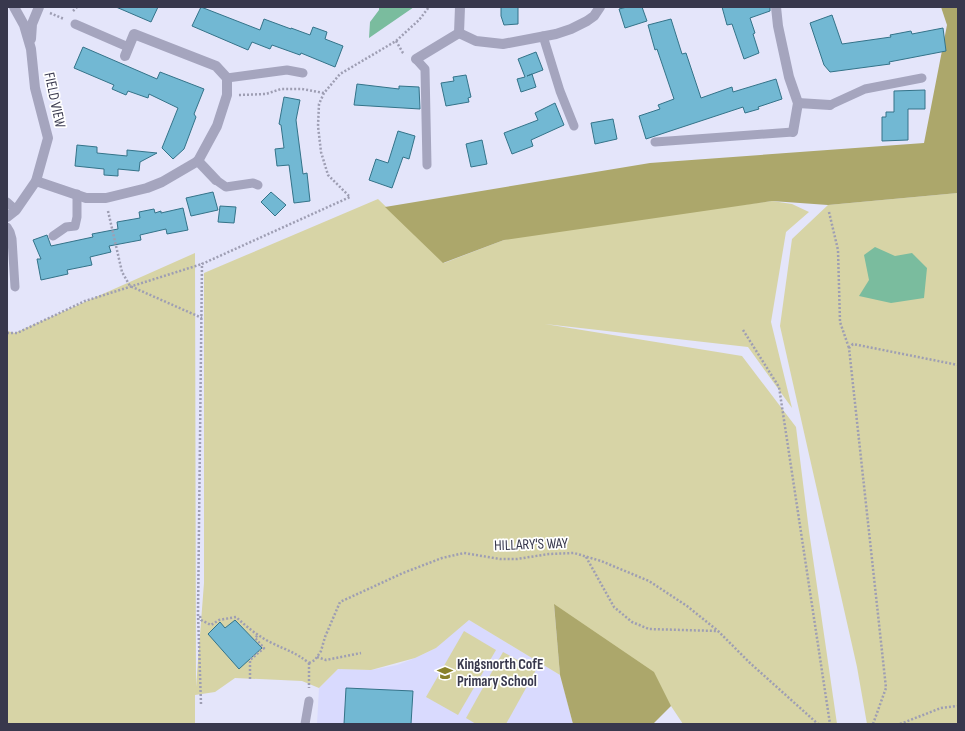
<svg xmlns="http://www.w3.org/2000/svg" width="965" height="731" font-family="'Sofia Sans Condensed',sans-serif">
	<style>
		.built { fill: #d9dafe }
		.green { fill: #d7d4a6 }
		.forest { fill: #aca76b }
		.water { fill: #7abc9e }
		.building { fill: #72b8d3; stroke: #347389 }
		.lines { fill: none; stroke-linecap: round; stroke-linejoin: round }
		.path { stroke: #9e9eb3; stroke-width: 2.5; stroke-dasharray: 2 2; stroke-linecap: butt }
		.lane { stroke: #a5a5be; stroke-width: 9 }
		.street { stroke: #a5a5be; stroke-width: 10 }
		.labels { text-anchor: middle; stroke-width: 3.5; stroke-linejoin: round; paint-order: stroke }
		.street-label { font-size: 15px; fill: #38384d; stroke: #fff }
		.poi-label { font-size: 15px; font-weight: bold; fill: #38384d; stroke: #fff; text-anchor: start }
	</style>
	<rect width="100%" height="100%" fill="#e4e5fa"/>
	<polygon class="built" points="469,620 560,675 573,724 317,724 319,688 338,669 371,670 397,665 415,658 436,648 459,627"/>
	<g class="green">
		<polygon points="958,193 958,724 867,724 857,667 780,326 792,239 828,205"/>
		<polygon points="378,199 444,263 504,240 532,232 772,201 792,204 809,212 786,232 771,322 792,408 748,347 545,324 742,356 796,427 809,531 837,724 683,724 671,706 554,605 560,675 469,620 436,648 415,658 371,670 338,669 319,688 302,681 235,678 215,692 195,695 195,724 7,724 7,331 15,333 195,253 196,687 204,583 204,273"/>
		<polygon points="464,631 496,650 458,715 426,697"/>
		<polygon points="503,652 536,670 506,724 476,724 466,718"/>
	</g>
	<g class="forest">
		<polygon points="941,7 958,7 958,193 828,205 772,201 504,240 443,263 385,207 650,163 924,143 947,25"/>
		<polygon points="554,604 654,672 671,706 653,724 573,724 560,675"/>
	</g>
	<g class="water">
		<polygon points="379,7 414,7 369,38 370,22 379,10"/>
		<polygon points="875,247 895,256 912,253 927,268 924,298 891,303 859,296 869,280 864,255"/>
	</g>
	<g class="building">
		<polygon points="116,7 158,7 151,22"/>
		<polygon points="201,7 260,30 264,19 291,29 291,28 310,35 313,27 327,32 325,39 343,46 335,67 301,53 300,55 272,45 270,49 252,42 248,50 192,26"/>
		<polygon points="501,7 518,7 518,24 504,25 501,16"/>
		<polygon points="627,7 642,7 647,21 625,28 619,9"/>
		<polygon points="722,7 770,7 770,11 750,18 755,33 753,34 759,53 744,59 732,24 727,25"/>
		<polygon points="832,15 842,44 891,37 890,35 911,31 912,34 943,28 946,51 889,62 890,64 830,72 824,65 810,23"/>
		<polygon points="671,19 682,54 686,53 701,98 732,87 733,92 776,79 782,99 758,107 759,109 745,113 743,107 646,139 639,116 660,109 658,105 674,99 657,49 655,50 648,25"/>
		<polygon points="83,47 157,79 160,72 204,89 194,114 196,117 184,149 173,159 162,148 178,108 149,94 148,98 128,91 126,95 112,89 114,85 74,68"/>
		<polygon points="536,52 543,70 527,76 532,74 536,87 521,92 517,79 525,77 518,59"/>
		<polygon points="466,75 471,97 468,98 469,102 446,106 441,83 454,81 453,77"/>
		<polygon points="357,84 399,89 399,86 419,87 420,109 354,105"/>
		<polygon points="925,90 925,109 908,109 908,140 882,141 882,117 886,117 886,112 894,112 894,91"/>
		<polygon points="284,97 300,100 296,120 303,174 307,173 310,201 294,203 289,165 277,166 275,149 284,148 281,125 279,124"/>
		<polygon points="555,103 564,125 531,140 533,146 512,154 504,133 538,120 535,113"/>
		<polygon points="613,119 617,139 595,144 591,123"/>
		<polygon points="398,131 415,136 409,159 403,157 392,188 369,180 376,159 388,163"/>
		<polygon points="482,140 487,164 471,167 466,144"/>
		<polygon points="77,145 97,147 97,153 127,156 127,150 157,153 140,162 139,171 118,169 118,176 104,175 104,169 75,166"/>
		<polygon points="213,192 218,210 191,216 186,198"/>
		<polygon points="271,192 286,205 275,216 261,202"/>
		<polygon points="220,206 236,207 234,223 218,222"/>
		<polygon points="183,208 188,230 167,234 166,229 140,235 141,240 109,246 111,252 90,257 92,265 67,270 68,274 41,280 37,259 41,259 33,240 47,235 51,246 93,237 92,234 118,229 117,222 140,218 139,212 154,209 155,213 161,211 161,213"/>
		<polygon points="235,620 262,648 239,669 208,634 220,622 225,628"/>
		<polygon points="346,688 413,691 411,724 344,724"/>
	</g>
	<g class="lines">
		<g class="path">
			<polyline points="73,11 77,7"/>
			<polyline points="50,13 64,19"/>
			<polyline points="396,41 403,53 404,54"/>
			<polyline points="239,95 266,94 281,89 302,89 324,93"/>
			<polyline points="108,211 122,272 130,286 202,318"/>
			<polyline points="829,212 838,250 840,322 849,348"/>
			<polyline points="743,330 779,387 830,724"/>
			<polyline points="7,333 17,333 85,301 202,264"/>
			<polyline points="586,557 614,607 632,622 649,629 717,631"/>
			<path d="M200 616 201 620 211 625 219 620 236 617C247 627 259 637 272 643 286 650 295 652 309 663"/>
			<polyline points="317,657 326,660 361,653"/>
			<polyline points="309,663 315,660 321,651 325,637 340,602 403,573 442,558 464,553 500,559 517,559 549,554 574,553 601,561 649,581 687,606 718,631 750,663 818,724"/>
			<polyline points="309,663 309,688"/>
			<polyline points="250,679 250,660 264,648 255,638 258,635"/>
			<polyline points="201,704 198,614 202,264 350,197 328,175 321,152 318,126 319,104 324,93 340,74 396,41 419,20 429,7"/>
			<polyline points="873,724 886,688 849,348 853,344 958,365"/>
			<polyline points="900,724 941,708 958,706"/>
		</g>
		<g class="lane">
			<polyline points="75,24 128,47"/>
			<polyline points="543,36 560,91 574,126"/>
			<polyline points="416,59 425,69 427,165"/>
			<polyline points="227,78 287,70 303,73"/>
			<polyline points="830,105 865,89 922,78"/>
			<polyline points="655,142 793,132"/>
			<polyline points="216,180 226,187 253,183 258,185"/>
			<polyline points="7,202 16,210"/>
			<polyline points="7,227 10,232 12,239 15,287"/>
			<polyline points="53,236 66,227 75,226 77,217 77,194"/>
			<polyline points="305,724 309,701"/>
		</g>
		<g class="street">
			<polyline points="776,7 778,26 789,77 798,103 793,132"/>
			<polyline points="459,33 476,41 503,44 556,34 571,29 587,21 594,16 600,7"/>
			<polyline points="31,39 32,24 39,7"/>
			<polyline points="416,59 459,33 460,7"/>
			<polyline points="798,103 830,105"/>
			<polyline points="198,161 216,180"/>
			<polyline points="36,181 86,198 106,198 147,188 162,182 198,161 217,126 227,95 227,78 216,66 134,34 125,56"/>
			<polyline points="7,217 16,210 36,181 48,138 35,88 31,49 24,25 14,7"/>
		</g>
	</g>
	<defs>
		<symbol id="school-bare" viewBox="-9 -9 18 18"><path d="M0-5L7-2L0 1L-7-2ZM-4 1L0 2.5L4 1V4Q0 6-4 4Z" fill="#898129" stroke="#fff" stroke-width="2.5" paint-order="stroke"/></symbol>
	</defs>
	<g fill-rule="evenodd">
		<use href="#school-bare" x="434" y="662" width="22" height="22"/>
	</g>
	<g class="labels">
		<g class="street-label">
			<text transform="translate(55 100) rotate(78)" y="5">FIELD VIEW</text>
			<text transform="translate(531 544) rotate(-2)" y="5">HILLARY'S WAY</text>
		</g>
		<g class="poi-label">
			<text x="457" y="669">Kingsnorth CofE<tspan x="457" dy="17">Primary School</tspan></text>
		</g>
	</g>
	<rect width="965" height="731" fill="none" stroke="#38384d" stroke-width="16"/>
</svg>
